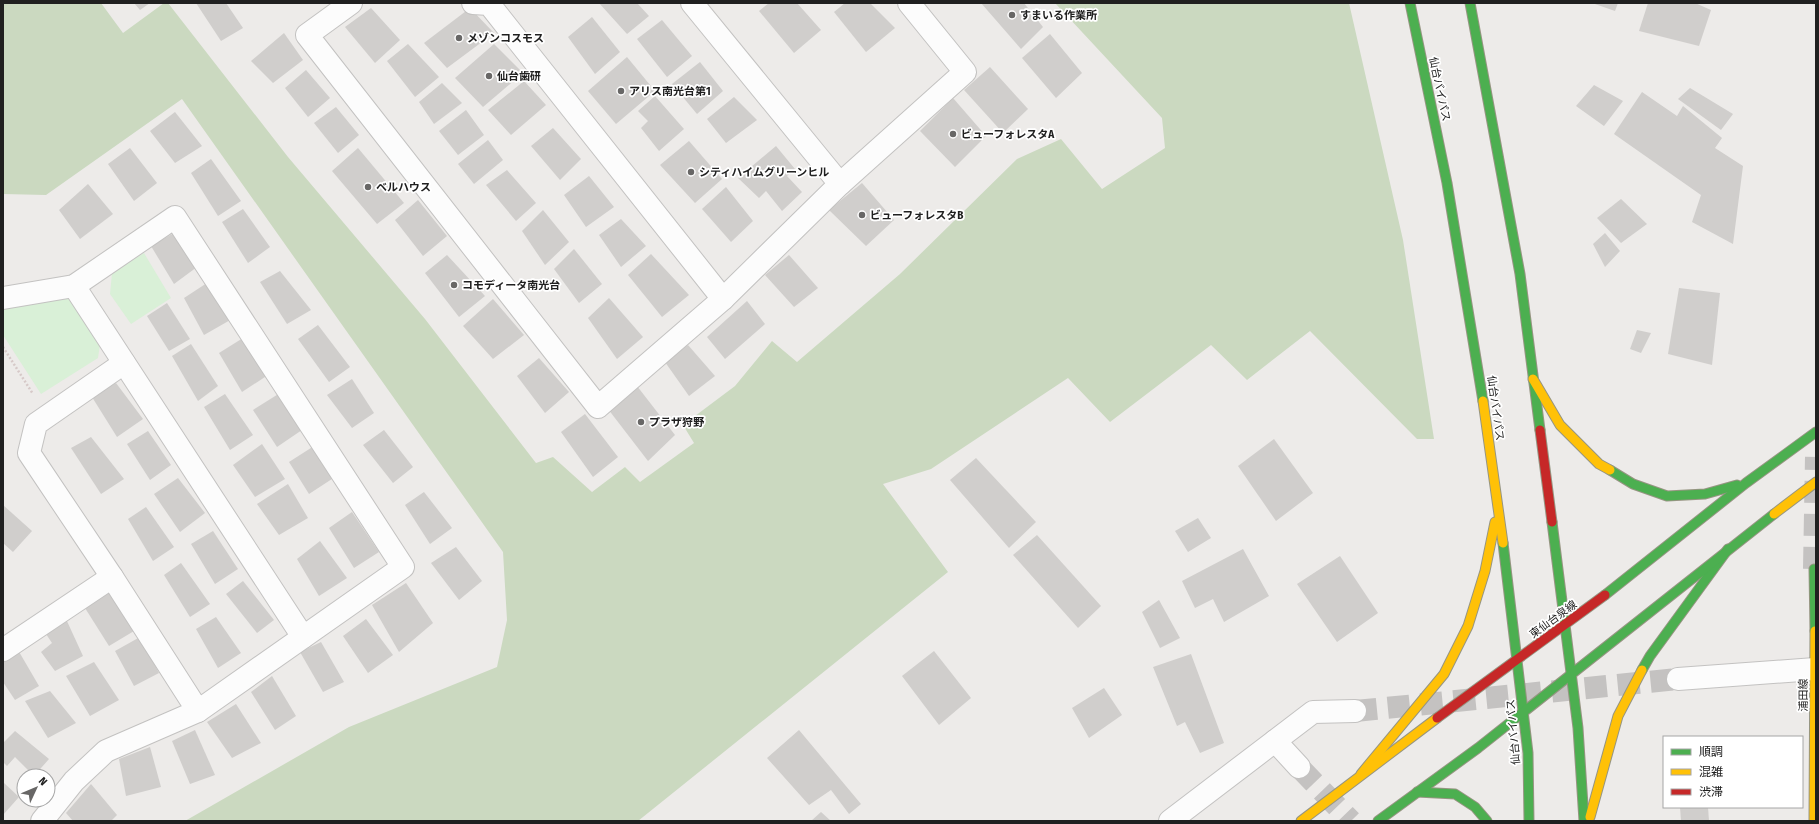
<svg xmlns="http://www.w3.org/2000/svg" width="1819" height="824" font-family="'Fira Sans Condensed','Noto Sans JP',sans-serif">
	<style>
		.forest { fill: #cbd9c0 }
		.park { fill: #d9f0d7 }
		.building { fill: #d0cecc }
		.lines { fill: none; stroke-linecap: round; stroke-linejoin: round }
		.street-tunnel { stroke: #c4c2c1; stroke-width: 22; stroke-dasharray: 22 11; stroke-linecap: butt }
		.secondary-tunnel { stroke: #c4c2c1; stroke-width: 22; stroke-dasharray: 22 11; stroke-linecap: butt }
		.street-casing { stroke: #c3c2c1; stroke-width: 24 }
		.fast-casing { stroke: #969582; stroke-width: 11 }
		.slow-casing { stroke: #969582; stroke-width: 11 }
		.jam-casing { stroke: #969582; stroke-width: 11 }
		.path { stroke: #d6c9c8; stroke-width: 2.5; stroke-dasharray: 2 2; stroke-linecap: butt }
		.street { stroke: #fcfcfc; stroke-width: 22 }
		.fast { stroke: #4caf50; stroke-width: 9 }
		.slow { stroke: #ffc107; stroke-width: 9 }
		.jam { stroke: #c62828; stroke-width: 9 }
		.poi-dot { fill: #686766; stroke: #fff; stroke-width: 1.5 }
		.labels { text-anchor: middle; stroke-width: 3.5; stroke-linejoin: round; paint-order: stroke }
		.poi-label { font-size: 11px; font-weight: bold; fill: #202020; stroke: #fff; text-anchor: start }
		.street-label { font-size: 11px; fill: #202020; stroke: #fff }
	</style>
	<rect width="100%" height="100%" fill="#edebe9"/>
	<polygon class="forest" points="3,3 101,3 123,33 164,3 168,3 288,157 425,319 536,463 553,457 592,492 625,467 640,482 694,443 683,425 735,386 772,341 797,362 900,274 1017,159 1061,139 1102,189 1165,148 1162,118 1055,3 1349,3 1403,240 1434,439 1417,439 1310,331 1247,380 1211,345 1110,422 1068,378 931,469 883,484 948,572 638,821 185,821 349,727 497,667 507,620 503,552 182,99 46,195 3,194"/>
	<g class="park">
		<polygon points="144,253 171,298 131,324 110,294 112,273"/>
		<polygon points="70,292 101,338 98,358 41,394 3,335 3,304"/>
	</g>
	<g class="building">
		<polygon points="134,3 150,3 140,10"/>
		<polygon points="196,3 226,3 243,28 221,41"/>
		<polygon points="599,3 637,3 649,16 627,34"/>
		<polygon points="769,3 797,3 821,30 794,53 759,11"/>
		<polygon points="845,3 870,3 895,28 866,52 834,12"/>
		<polygon points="981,3 1024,3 1043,27 1021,49"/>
		<polygon points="1592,3 1618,3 1615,11"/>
		<polygon points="1648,3 1695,3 1711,10 1699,46 1639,31"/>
		<polygon points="371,8 400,40 375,63 345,27"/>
		<polygon points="470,8 494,33 447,68 424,43"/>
		<polygon points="592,17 620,52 595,74 568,37"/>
		<polygon points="662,20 692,56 667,77 637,39"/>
		<polygon points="284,33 303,60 273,83 251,61"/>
		<polygon points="1050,34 1082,73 1056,98 1022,58"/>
		<polygon points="408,44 439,77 415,97 387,61"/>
		<polygon points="494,44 523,73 483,107 455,78"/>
		<polygon points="627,57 655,91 616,124 588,91"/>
		<polygon points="700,62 723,91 697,114 672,84"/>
		<polygon points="990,67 1028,109 1003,133 964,90"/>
		<polygon points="306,70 330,98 308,117 285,88"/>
		<polygon points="524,81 546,105 511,135 488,110"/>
		<polygon points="442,83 462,103 434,124 419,102"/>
		<polygon points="1594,85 1623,101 1604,126 1576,106"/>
		<polygon points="1690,88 1733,114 1721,130 1678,99"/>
		<polygon points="1642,92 1677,116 1683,106 1722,138 1715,148 1743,166 1733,244 1692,222 1701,195 1614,134"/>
		<polygon points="655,96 684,129 659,151 641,128 648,121 638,111"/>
		<polygon points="734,97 757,120 726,143 707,119"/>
		<polygon points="953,98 986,136 955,167 920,131"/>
		<polygon points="336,107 359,135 338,153 314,123"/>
		<polygon points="466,110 484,135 458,155 439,131"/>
		<polygon points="175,112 202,146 175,163 150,131"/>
		<polygon points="553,128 581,159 560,180 531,146"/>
		<polygon points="488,140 503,160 474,184 458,164"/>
		<polygon points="689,141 722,179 695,203 660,165"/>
		<polygon points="776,146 795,169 787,176 802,192 782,211 766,191 759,198 738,178"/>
		<polygon points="130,148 157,183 134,201 108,164"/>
		<polygon points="358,148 404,203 377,224 332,171"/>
		<polygon points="211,159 241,201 218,216 191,173"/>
		<polygon points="507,170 536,203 516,221 486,185"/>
		<polygon points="589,176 614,207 586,227 564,195"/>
		<polygon points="862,183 894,220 866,246 829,210"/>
		<polygon points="88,184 113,214 80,239 59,210"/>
		<polygon points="726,187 753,221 731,242 702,209"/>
		<polygon points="1621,199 1647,224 1621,243 1597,218"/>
		<polygon points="418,200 447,236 423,256 395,220"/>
		<polygon points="243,209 270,247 248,263 222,222"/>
		<polygon points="543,210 569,242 545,265 522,231"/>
		<polygon points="621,219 646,246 621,267 599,235"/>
		<polygon points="174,233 197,267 174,284 151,246"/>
		<polygon points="1605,233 1620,251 1605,267 1593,244"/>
		<polygon points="574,249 602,284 579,303 554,269"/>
		<polygon points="651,254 689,295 662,317 628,275"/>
		<polygon points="447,255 485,296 459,317 425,273"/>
		<polygon points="789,255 818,288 794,307 765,275"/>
		<polygon points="280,271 311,310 287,324 260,282"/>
		<polygon points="207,283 232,319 204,335 184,298"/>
		<polygon points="1679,288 1720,293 1712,365 1668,354"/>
		<polygon points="609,298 643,337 617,359 588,318"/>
		<polygon points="493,299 524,335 493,359 463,326"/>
		<polygon points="747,301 765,324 725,359 707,337"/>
		<polygon points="167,303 190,339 169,351 147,316"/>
		<polygon points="318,325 350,367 329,382 298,339"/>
		<polygon points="1637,330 1651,333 1641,353 1630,349"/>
		<polygon points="243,338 268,375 242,392 219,353"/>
		<polygon points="191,344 218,386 198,401 172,356"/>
		<polygon points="688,345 715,376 689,396 665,362"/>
		<polygon points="539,358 569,392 545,413 517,376"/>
		<polygon points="352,379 374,413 352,428 327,395"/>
		<polygon points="116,383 143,419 117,437 92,397"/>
		<polygon points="637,386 675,435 648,461 608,409"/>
		<polygon points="280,393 302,430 277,447 253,410"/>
		<polygon points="225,394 253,435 230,450 204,407"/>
		<polygon points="585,414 618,457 593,477 561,432"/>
		<polygon points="384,430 413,467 393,483 363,445"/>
		<polygon points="148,431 171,465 150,480 127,444"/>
		<polygon points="91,437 124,479 101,494 71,448"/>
		<polygon points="1274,439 1313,493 1276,521 1238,466"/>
		<polygon points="262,444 285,479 255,497 233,465"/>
		<polygon points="314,446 335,477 309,494 289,462"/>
		<polygon points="976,458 1036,522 1009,548 950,480"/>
		<polygon points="178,478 205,513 180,532 154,494"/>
		<polygon points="288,484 308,518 279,535 257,504"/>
		<polygon points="424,492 452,528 430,544 405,505"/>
		<polygon points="3,505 32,531 13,552 3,543"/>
		<polygon points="146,507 174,547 153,561 128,519"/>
		<polygon points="352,512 379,552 354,568 329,528"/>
		<polygon points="1198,518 1211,538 1188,552 1175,531"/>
		<polygon points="213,531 238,569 215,584 191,544"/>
		<polygon points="1037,535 1101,606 1078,628 1013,555"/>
		<polygon points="320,541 347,578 319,596 297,559"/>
		<polygon points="456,547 482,581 459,600 431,563"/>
		<polygon points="1243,549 1269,596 1224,622 1213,599 1195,608 1182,581"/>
		<polygon points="1340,556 1378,613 1337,642 1297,584"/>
		<polygon points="181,563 210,604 190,617 164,575"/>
		<polygon points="243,581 274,620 257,633 226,594"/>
		<polygon points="406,583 433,623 399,652 372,605"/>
		<polygon points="110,592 134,631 109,646 85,608"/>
		<polygon points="1159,600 1180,638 1160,648 1142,612"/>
		<polygon points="216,617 241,653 218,668 196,629"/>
		<polygon points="66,619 83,656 55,671 41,652 52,643 44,631"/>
		<polygon points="366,619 393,655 368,673 343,636"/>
		<polygon points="140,637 159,673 134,686 115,651"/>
		<polygon points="321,642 344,682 323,692 300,652"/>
		<polygon points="18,650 39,686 15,700 3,682 3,659"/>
		<polygon points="934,651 971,698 939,725 902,676"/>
		<polygon points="1191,654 1224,743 1200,753 1185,722 1177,726 1153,667"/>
		<polygon points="94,662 119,700 90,716 66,676"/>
		<polygon points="272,676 296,716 275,730 251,692"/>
		<polygon points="1104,688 1122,715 1089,738 1072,708"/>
		<polygon points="50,691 76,723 48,738 25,701"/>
		<polygon points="236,704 261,743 232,758 207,722"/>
		<polygon points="195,730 215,775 190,784 172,741"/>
		<polygon points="799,730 861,804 849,814 831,790 809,805 767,758"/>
		<polygon points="15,731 49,759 34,776 15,757 7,766 3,762 3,743"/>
		<polygon points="150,747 161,787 126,796 119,759"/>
		<polygon points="3,782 19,797 3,815"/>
		<polygon points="91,784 117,815 111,821 73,821 66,813"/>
		<polygon points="1680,807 1708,807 1709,821 1681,821"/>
		<polygon points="821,812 831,821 811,821"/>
	</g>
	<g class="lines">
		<g class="street-tunnel">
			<polyline points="1355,711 1678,679"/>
			<polyline points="1299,767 1351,821"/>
		</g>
		<polyline class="secondary-tunnel" points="1814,569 1816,457"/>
		<defs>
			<g id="street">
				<polyline points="351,3 307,35 598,407 723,299 840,184 965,72 909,3"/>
				<polyline points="473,3 489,4 723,299"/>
				<polyline points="692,3 840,184"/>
				<polyline points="74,286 303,637"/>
				<polyline points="3,298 74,286 175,217 403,567 198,711"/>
				<polyline points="112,577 29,453 36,424 124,363"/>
				<polyline points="3,650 112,577 198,711 106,751 74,781 42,821"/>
				<polyline points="1678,679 1815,669"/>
				<polyline points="1275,741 1299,767"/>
				<polyline points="1170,821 1313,712 1355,711"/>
			</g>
			<g id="fast">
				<polyline points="1410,3 1447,183 1483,401"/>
				<polyline points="1470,3 1520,274 1540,430"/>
				<polyline points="1610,470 1633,484 1667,496 1705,494 1737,485"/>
				<polyline points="1552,522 1578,728 1584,821"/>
				<polyline points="1503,543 1528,753 1529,821"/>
				<polyline points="1814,569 1815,631"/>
				<polyline points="1605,595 1746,483 1816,432"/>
				<polyline points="1642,670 1650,656 1728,549"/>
				<polyline points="1417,792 1455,794 1475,807 1487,821"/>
				<polyline points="1378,821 1478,748 1774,514"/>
			</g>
			<g id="slow">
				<polyline points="1533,379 1560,425 1599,464 1610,470"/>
				<polyline points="1483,401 1503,543"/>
				<polyline points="1774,514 1816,482"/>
				<polyline points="1361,774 1444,674 1468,626 1485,571 1495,522"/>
				<polyline points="1590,817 1618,716 1642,670"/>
				<polyline points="1301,821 1437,718"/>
				<polyline points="1814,821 1815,631"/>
			</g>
			<g id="jam">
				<polyline points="1540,430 1552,522"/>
				<polyline points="1437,718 1605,595"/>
			</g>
		</defs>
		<use href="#street" class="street-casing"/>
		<use href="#fast" class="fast-casing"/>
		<use href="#slow" class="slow-casing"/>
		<use href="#jam" class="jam-casing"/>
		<polyline class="path" points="3,347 33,394"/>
		<use href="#street" class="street"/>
		<use href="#fast" class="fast"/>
		<use href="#slow" class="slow"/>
		<use href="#jam" class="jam"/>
	</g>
	<g class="poi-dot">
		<circle cx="1012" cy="15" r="4"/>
		<circle cx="459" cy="38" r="4"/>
		<circle cx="489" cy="76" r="4"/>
		<circle cx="621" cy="91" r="4"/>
		<circle cx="953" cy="134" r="4"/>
		<circle cx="691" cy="172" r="4"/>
		<circle cx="368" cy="187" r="4"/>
		<circle cx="862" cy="215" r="4"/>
		<circle cx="454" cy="285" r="4"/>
		<circle cx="641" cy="422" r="4"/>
	</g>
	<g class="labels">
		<g class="poi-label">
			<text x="1020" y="19">すまいる作業所</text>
			<text x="467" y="42">メゾンコスモス</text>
			<text x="497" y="80">仙台歯研</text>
			<text x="629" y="95">アリス南光台第1</text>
			<text x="961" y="138">ビューフォレスタA</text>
			<text x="699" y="176">シティハイムグリーンヒル</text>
			<text x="376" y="191">ベルハウス</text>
			<text x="870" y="219">ビューフォレスタB</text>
			<text x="462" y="289">コモディータ南光台</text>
			<text x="649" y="426">プラザ狩野</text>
		</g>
		<g class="street-label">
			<text transform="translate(1440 89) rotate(78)" y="4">仙台バイパス</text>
			<text transform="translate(1496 408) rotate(82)" y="4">仙台バイパス</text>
			<text transform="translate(1553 619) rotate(-36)" y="4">東仙台泉線</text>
			<text transform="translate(1803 695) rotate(-90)" y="4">浦田線</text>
			<text transform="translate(1513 732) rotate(-95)" y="4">仙台バイパス</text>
		</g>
	</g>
	<rect width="1819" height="824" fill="none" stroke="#202020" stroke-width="8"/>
	<rect x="1663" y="736" width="140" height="72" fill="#ffffff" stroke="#a6a6a6"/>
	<rect x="1671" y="749" width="20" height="6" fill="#4caf50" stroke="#a6a6a6"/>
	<text x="1699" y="756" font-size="12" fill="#202020">順調</text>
	<rect x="1671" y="769" width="20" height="6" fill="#ffc107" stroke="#a6a6a6"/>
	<text x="1699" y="776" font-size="12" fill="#202020">混雑</text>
	<rect x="1671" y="789" width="20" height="6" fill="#c62828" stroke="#a6a6a6"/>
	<text x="1699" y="796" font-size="12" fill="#202020">渋滞</text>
	<g transform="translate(36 788) rotate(46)"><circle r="19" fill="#ffffff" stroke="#a6a6a6"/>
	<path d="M0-3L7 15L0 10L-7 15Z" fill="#686766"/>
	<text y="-6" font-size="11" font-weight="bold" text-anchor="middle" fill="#202020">N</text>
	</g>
</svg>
